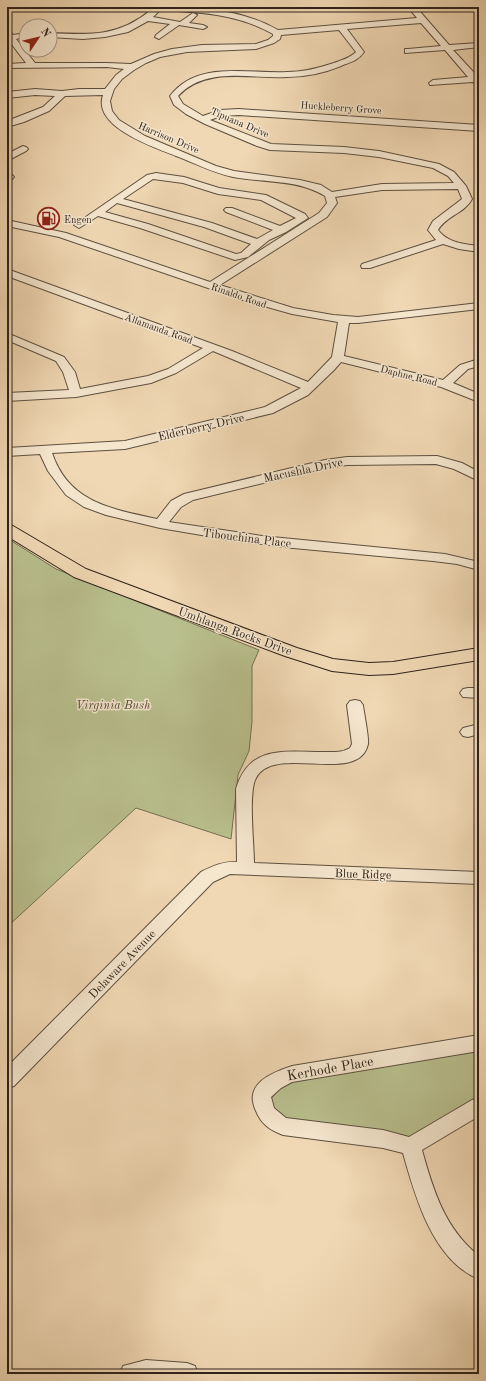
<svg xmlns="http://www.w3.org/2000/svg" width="486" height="1381" font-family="'Old Standard TT',serif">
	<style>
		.green { fill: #b9bf8e; stroke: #747054 }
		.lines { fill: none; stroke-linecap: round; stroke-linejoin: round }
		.minor-casing { stroke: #5e5040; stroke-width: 2 }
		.major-casing { stroke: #2e221a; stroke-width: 2 }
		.minor { fill: #f5e6ce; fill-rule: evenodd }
		.major { fill: #f0d8b4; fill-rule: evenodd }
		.labels { text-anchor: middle; stroke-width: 3; stroke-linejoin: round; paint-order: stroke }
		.far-street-label { font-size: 10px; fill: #2e221a; stroke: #f5e6ce }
		.far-poi-label { font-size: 10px; fill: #2e221a; stroke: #f5e6ce; text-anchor: start }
		.street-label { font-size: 12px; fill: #2e221a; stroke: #f5e6ce }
		.park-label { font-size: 12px; font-style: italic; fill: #514937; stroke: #f5e6ce }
		.near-street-label { font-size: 14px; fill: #2e221a; stroke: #f5e6ce }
	</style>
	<rect width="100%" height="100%" fill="#f0d8b4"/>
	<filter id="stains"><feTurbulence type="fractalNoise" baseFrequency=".005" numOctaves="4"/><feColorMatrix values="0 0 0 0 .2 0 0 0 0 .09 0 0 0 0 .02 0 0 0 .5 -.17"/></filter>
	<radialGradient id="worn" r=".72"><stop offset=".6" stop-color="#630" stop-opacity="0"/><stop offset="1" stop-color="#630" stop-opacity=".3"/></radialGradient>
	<g class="green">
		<polygon points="7,538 56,569 259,650 252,666 252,722 249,751 238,775 231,839 136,808 7,927"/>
		<polygon points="479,1050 479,1100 409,1140 291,1123 276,1112 270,1100 282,1086 290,1080"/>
	</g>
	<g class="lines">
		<defs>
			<g id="minor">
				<path d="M128 7C180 7 232 4 278 30L417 18 408 7H416L449 45 479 43V47L453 50 478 77 479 87 473 82 430 85 429 83 433 80 468 77 445 50 405 53V49H408L441 46 421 23 347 29 364 52C358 61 350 62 341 66 324 73 305 77 287 77 250 79 206 66 178 96L183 104 203 116 220 110 239 109 479 125V131L239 115 221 116 210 120 271 144 344 147 379 151 439 164 454 172 466 186 472 199C465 213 446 216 438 230 448 243 464 244 479 246V252L459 249 443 244 370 268H362L361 266 362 264 436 240 428 230 433 221 462 199 458 189 382 190 335 197 337 203 327 217 220 285 293 308 333 315 358 317 479 303V309L358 323H349L344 356 443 380 460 365 479 359V366L468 369 453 383 479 394V402L441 387 341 362 334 370 308 395 273 413 125 449 52 453C69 503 112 509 157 519L171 501 184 494 325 460 347 457 437 456 462 463 479 472V481L454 469 436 464 347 465 325 468 193 500 181 507 169 522 262 536 445 554 479 562V570L457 564 433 561 293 548 231 540 160 528 106 515 84 507 66 495 48 471 40 454 7 456V448L125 441 265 407 301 388 213 351 176 373 151 383 76 397 7 401V393L69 390 63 372 56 361 7 340V333L64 357 75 372 80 389 148 376 168 369 203 348 7 276V269L232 351 308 382 332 357 338 322 292 314 246 301 59 237 7 226V220L66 233 210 282 319 213 327 203 325 196C297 179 264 183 233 177 213 173 195 163 176 156 154 147 92 127 103 95L65 96 49 111 24 122 7 127V121L43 107 55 96 35 95 7 98V92L35 89 62 91 79 89H105L116 75 124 69 107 67 7 68V64L26 63 7 38V31H10L13 35 26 33V37L16 39 35 63H107L131 64 154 54 172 49 202 45 256 44 268 40 273 36V34C238 14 200 12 160 10L153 17 180 22 193 13 197 15 189 23 203 25 207 27 203 29 179 25 159 39 155 37 156 35 170 24 148 21 128 32 105 37 83 39 50 37V33C90 35 118 37 151 10L132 9ZM339 30 356 52C350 58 342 60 334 63 319 68 303 72 287 72 248 74 197 60 170 96L174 105 186 114 205 124 257 146 270 150 344 153 379 157 433 168 448 176 454 183 382 184 332 192 321 185 300 180 234 171 216 166 145 136 119 120 112 111 110 101 114 89 122 79 134 70 146 63 160 57 187 52 256 49 274 43 280 39 281 35Z"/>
				<polygon points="23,146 26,147 28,149 26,151 7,161 7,154"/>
				<polygon points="7,172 10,173 14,177 10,181 7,182"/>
				<path d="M156 173 184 177 219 188 266 195 305 214 308 218 286 232 269 240 248 257 235 260 140 228 98 216 79 228 74 225 147 175ZM153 179 183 183 218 194 261 200 296 218 280 226 232 208H226L224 210 226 212 273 230 257 239 212 223 123 199ZM117 203 204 227 251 244 241 253 236 254 148 224 105 212Z"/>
				<polygon points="468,688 479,688 479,698 463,697 460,693 463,689"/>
				<path d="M355 700 360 701 363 705C364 714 369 737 368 744 359 786 274 743 256 778 248 792 254 844 254 863L479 872V884L230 874 213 882 14 1086 7 1088V1067L201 872C213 866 224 861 237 862L236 789C249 744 286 752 323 752 333 752 341 753 350 748L352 744 347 705 350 701Z"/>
				<polygon points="479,724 479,734 468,737 463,736 460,732 463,728"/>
				<path d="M479 1035V1051L292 1082 281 1088 271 1097 274 1108 286 1118 383 1130 409 1137 472 1100 479 1098V1116L422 1150C433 1190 445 1229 479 1256V1279C433 1261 415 1196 403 1153L383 1148 283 1135C270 1130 261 1124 256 1111 243 1084 271 1073 292 1066Z"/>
				<polygon points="146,1360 187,1363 195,1366 198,1374 120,1374 123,1366"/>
			</g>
			<polygon id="major" points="7,524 13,526 86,569 297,648 333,659 369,663 393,662 479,648 479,660 393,674 369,675 332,671 285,656 74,577 7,536"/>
		</defs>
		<use href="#minor" class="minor-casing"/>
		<use href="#major" class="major-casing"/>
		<use href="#minor" class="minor"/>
		<use href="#major" class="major"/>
	</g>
	<defs>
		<symbol id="fuel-ring" viewBox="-11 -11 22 22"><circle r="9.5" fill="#f5e6ce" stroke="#8f2418" stroke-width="1.5"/><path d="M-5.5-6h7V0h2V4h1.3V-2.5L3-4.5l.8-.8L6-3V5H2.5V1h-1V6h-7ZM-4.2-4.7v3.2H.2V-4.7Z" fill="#8f2418"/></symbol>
	</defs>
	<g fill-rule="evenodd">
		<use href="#fuel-ring" x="36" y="206" width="25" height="25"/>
	</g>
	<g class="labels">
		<g class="far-street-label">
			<text transform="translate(341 107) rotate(4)" y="4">Huckleberry Grove</text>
			<text transform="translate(240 122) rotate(23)" y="4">Tipuana Drive</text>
			<text transform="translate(169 137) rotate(23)" y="4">Harrison Drive</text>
			<text transform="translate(239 295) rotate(19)" y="4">Rinaldo Road</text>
			<text transform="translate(159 328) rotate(20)" y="4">Allamanda Road</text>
			<text transform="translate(409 375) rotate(14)" y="4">Daphne Road</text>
		</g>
		<g class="far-poi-label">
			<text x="64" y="223">Engen</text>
		</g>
		<g class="street-label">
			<text transform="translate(201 427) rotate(-13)" y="4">Elderberry Drive</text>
			<text transform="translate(303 470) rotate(-12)" y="4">Macushla Drive</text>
			<text transform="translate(247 538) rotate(7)" y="4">Tibouchina Place</text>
			<text transform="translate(235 631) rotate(20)" y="4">Umhlanga Rocks Drive</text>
			<text transform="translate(363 874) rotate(2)" y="4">Blue Ridge</text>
			<text transform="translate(122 964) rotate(-46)" y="4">Delaware Avenue</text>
		</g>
		<g class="park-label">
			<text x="113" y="709">Virginia Bush</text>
		</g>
		<g class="near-street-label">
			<text transform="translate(330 1068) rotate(-10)" y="5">Kerhode Place</text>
		</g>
	</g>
	<rect width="486" height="1381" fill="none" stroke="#f0d8b4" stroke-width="24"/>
	<rect x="8" y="8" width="470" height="1365" fill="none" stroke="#2e221a" stroke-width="2"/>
	<rect x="12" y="12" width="462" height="1357" fill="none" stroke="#2e221a"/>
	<g transform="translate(38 38) rotate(55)"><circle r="19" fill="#f5e6ce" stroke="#a59886"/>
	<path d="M0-3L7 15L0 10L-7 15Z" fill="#8f2418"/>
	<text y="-6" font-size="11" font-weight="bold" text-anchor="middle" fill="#2e221a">N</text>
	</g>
	<rect width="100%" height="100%" filter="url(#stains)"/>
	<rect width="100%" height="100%" fill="url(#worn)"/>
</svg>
